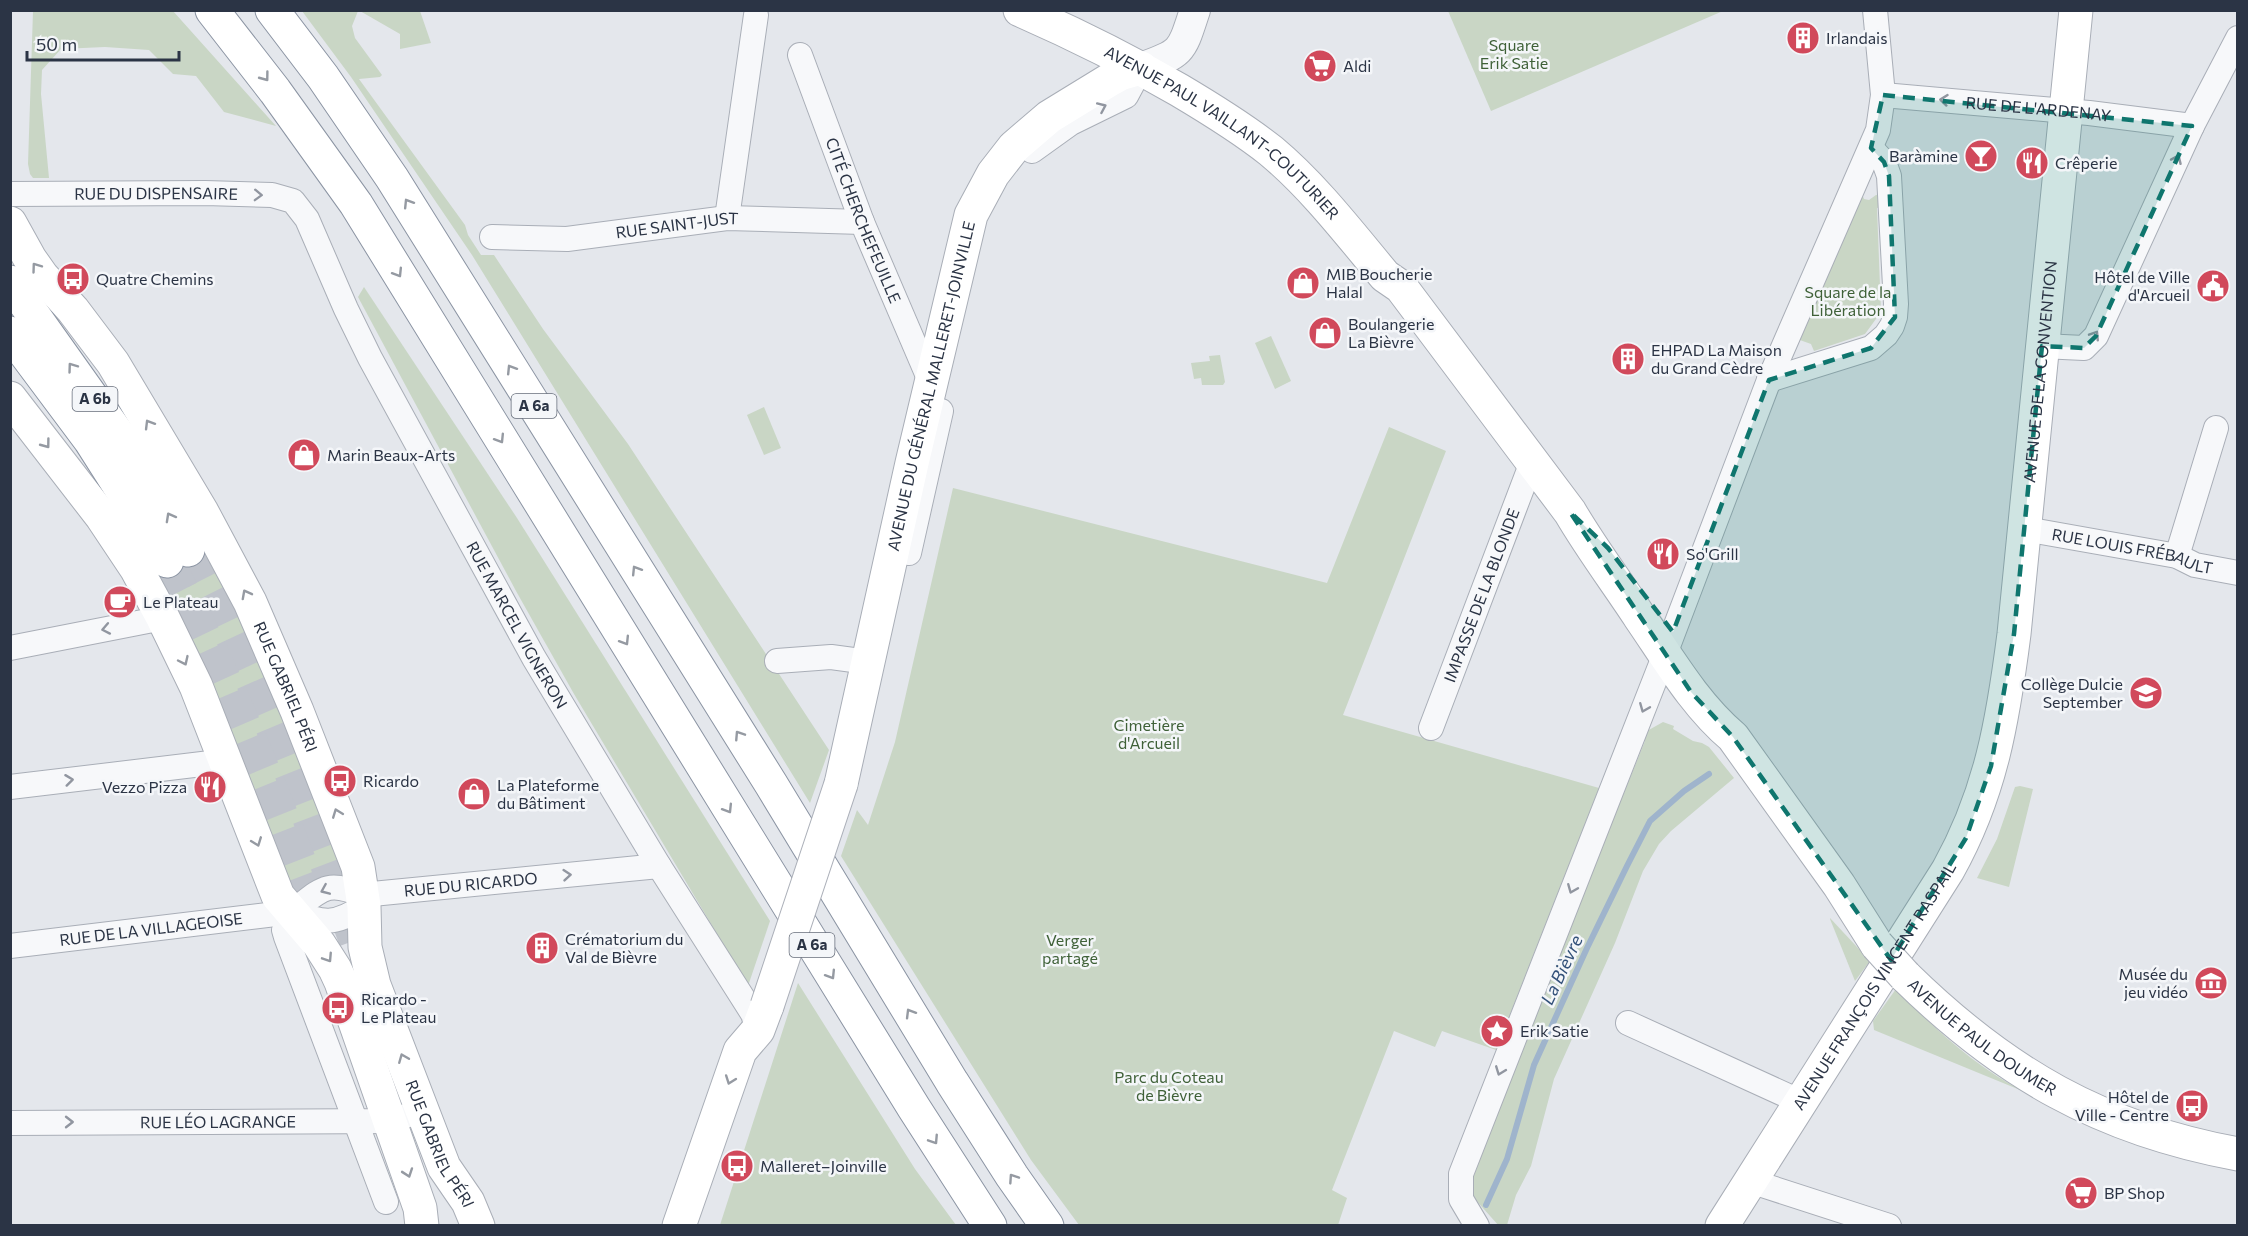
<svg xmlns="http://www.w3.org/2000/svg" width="2248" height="1236" font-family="Commissioner,sans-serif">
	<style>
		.green { fill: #c9d6c5 }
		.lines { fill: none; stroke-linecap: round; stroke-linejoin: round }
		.stream { stroke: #9fb4cc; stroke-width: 6 }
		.motorway-tunnel { stroke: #bfc3cb; stroke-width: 33; stroke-dasharray: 33 16; stroke-linecap: butt }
		.minor-casing { stroke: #a9aeb7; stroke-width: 26 }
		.tertiary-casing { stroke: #a9aeb7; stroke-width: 32 }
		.secondary-casing { stroke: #a9aeb7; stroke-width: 35 }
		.motorway-casing { stroke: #8b94a3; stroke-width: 35 }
		.minor { stroke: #f7f8fa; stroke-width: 24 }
		.tertiary { stroke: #f7f8fa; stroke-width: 30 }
		.secondary { stroke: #fff; stroke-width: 33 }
		.motorway { stroke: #fff; stroke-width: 33 }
		.secondary-bridge-casing { stroke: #a9aeb7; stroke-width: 35; stroke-linecap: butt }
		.secondary-bridge { stroke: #fff; stroke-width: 33 }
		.oneway { stroke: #959aa2 }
		.oneway2 { stroke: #9196a0 }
		.marked { fill: #0f766e; fill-opacity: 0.2; stroke: #0f766e; stroke-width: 4.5; stroke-dasharray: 12 8; stroke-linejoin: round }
		.labels { text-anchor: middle; stroke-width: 5; stroke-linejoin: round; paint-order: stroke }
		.shield { fill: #f4f6f9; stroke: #676e7b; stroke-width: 1.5 }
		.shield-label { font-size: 15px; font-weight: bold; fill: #2b3445 }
		.poi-label { font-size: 16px; fill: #2b3445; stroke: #f4f6f9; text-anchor: start }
		.park-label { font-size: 16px; fill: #3f6138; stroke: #f4f6f9 }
		.street-label { font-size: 16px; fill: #2b3445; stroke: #f4f6f9 }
		.water-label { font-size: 18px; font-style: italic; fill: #34527a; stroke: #f4f6f9 }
	</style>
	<rect width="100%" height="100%" fill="#e4e7ec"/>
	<g class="green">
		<polygon points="33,11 173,11 276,126 224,112 196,76 173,74 149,50 105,47 61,49 42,70 41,94 49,178 33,178 30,174 28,164"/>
		<polygon points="302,11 358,11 352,26 355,38 382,75 380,77 359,79 465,225 468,235 481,255 494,255 543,329 628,444 829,750 810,803 472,255 351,77"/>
		<polygon points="360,11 420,11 431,43 400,49 400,34"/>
		<polygon points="1448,11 1723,11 1491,111"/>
		<polygon points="1862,194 1864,199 1869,200 1876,195 1882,194 1883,207 1877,208 1881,312 1865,334 1814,351 1811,344 1797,339"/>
		<polygon points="364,287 517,518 770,921 748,986 574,694 516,591 358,297"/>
		<polygon points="1271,336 1291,381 1275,389 1255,343"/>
		<polygon points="1220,355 1225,382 1223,385 1202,385 1201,378 1194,379 1191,363 1210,361 1209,356"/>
		<polygon points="764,407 781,448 764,455 747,415"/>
		<polygon points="1389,427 1446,451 1343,715 1599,788 1496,1050 1442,1031 1435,1047 1394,1031 1332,1190 1347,1198 1338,1225 1079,1225 1031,1160 841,856 857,810 868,825 895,742 953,488 1327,583"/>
		<polygon points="207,542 348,867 286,890 149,573"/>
		<polygon points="1663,722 1674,726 1673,729 1693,741 1702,743 1709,747 1734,778 1671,831 1659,844 1643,871 1615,943 1554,1079 1531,1166 1516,1195 1507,1225 1499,1226 1474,1198 1473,1178 1562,945 1645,741 1643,742 1647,731"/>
		<polygon points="2020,786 2033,789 2009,887 1977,878 1997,839 2015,787"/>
		<polygon points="1830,918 1870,961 1855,981 1830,919"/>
		<polygon points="798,983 915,1169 956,1225 720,1225"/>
		<path d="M1896 989C1935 1029 1975 1067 2025 1092L1874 1030 1873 1021Z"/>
	</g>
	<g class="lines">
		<polyline class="stream" points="1486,1205 1507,1159 1534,1065 1587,948 1627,866 1650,821 1684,791 1709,774"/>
		<g class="motorway-tunnel">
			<path d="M188 550C256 676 307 811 357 945"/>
			<path d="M167 561C228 678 278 802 324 926"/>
		</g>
		<defs>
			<g id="minor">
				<path id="s1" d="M800 55 862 222 931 383"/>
				<path id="s2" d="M1883 95 2089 113 2192 126"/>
				<polyline points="1032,151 1071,123 1126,96 1141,68"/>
				<path id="s3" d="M10 194 205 193 272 195 293 201 307 219 346 309 370 358 534 658 659 866 741 995 753 1014 758 1030"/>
				<polyline points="727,218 756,15"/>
				<path id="s4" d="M492 237 567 239 727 218 862 222"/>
				<polyline points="2042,346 2084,348 2096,336 2192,126 2238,38"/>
				<polyline points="1769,380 1871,348 1886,335 1892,326 1895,317 1896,304 1889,176 1884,162 1871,148"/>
				<path id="s5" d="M2025 529 2177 556 2195 565 2238 573"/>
				<polyline points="909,553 941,411"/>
				<polyline points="2177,556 2216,428"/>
				<polyline points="10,648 163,618"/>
				<polyline points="777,661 831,657 868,662"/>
				<path id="s6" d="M1431 728 1532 462"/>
				<polyline points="10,787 227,761"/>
				<polyline points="292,912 284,930 286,937 386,1202"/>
				<path d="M292 912C324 923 334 926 364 906"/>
				<path id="s7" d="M10 946 292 912C321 890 326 879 362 895L659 866"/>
				<polyline points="1628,1023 1801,1102"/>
				<path id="s8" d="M10 1123 391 1121 423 1110"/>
				<polyline points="1750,1181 1889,1226"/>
				<polyline points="1477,1226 1461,1199 1461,1174 1665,654 1769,380 1878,130 1883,95 1875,10"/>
			</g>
			<path id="tertiary" d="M1141 68C1183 52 1181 53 1195 10"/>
			<g id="secondary">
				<path id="s9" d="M1020 10C1075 34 1127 60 1179 90 1211 109 1242 128 1271 151 1314 187 1349 233 1385 276L1401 287 1570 512C1591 548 1616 581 1639 616 1668 658 1694 704 1733 737L1839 885 1877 945"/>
				<path id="s10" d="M10 223 30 259 42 276 73 310 113 363 202 512 250 602 297 711 358 867 364 906 365 947 374 985 444 1167 468 1202 478 1226"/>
				<polyline points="10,398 102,517 136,568 163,618 196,686 278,896 319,944 335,969 341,982 420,1208 422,1226"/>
				<path id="s11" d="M841 784 912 463 971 215 993 174 1014 147 1049 117 1111 79 1120 74 1141 68"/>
				<path id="s12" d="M1905 976C2004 1073 2101 1129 2238 1154"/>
				<polyline points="679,1226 740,1051 758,1030 767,1006"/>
				<path id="s13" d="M1722 1226 1948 870C1991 793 2003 720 2014 634L2076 10"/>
			</g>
			<g id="motorway">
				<polyline points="212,10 275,91 356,204 914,1108 990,1226"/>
				<polyline points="272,10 323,77 392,178 771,784 952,1082 1012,1176 1047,1226"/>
				<polyline points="10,282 125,444 188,550"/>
				<polyline points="10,333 90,440 167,561"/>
			</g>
		</defs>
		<use href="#minor" class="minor-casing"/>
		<use href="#tertiary" class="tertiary-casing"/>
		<use href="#secondary" class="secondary-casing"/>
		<use href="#motorway" class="motorway-casing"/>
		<use href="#minor" class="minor"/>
		<use href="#tertiary" class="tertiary"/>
		<use href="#secondary" class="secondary"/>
		<use href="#motorway" class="motorway"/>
		<defs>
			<g id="secondary-bridge">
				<polyline points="1877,945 1905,976"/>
				<polyline points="767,1006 841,784"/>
			</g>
		</defs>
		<use href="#secondary-bridge" class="secondary-bridge-casing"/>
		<use href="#secondary-bridge" class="secondary-bridge"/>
	</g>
	<defs><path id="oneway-chevron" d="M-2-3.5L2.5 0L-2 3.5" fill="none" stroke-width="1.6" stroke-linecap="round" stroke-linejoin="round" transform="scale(1.5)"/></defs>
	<g class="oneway">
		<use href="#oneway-chevron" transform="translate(265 77) rotate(53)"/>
		<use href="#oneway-chevron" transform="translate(408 203) rotate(-122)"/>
		<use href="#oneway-chevron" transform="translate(36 267) rotate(-126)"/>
		<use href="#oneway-chevron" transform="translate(398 273) rotate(58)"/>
		<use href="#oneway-chevron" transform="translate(72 367) rotate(-126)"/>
		<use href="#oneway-chevron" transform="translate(511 369) rotate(-122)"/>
		<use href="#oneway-chevron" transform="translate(149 424) rotate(-121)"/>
		<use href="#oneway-chevron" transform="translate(500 439) rotate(58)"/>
		<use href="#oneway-chevron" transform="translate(46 444) rotate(53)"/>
		<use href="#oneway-chevron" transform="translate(170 517) rotate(-119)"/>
		<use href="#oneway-chevron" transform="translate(636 570) rotate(-122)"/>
		<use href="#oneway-chevron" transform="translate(246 594) rotate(-118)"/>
		<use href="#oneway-chevron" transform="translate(625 641) rotate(58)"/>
		<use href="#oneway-chevron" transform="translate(184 661) rotate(65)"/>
		<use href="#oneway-chevron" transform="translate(739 735) rotate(-123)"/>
		<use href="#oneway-chevron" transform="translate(728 809) rotate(58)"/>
		<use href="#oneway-chevron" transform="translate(337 813) rotate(-111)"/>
		<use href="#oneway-chevron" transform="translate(257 842) rotate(69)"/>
		<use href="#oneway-chevron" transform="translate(328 958) rotate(57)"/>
		<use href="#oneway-chevron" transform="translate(831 975) rotate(58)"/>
		<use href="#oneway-chevron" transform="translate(910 1013) rotate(-121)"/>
		<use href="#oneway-chevron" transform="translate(403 1058) rotate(-112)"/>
		<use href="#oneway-chevron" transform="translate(730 1080) rotate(110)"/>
		<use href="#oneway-chevron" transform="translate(934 1140) rotate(57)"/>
		<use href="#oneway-chevron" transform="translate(408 1173) rotate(71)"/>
		<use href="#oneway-chevron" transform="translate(1013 1178) rotate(-124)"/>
	</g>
	<g class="oneway2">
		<use href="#oneway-chevron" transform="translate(1944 100) rotate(-174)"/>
		<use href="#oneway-chevron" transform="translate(1102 107) rotate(-24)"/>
		<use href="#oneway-chevron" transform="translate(2177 159) rotate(-66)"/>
		<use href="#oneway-chevron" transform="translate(258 195) rotate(2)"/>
		<use href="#oneway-chevron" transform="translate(2095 335) rotate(-57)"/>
		<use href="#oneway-chevron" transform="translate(106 629) rotate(169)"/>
		<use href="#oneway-chevron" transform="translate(1644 708) rotate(112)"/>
		<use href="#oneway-chevron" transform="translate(69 780) rotate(-7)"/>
		<use href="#oneway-chevron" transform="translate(567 875) rotate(-5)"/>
		<use href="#oneway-chevron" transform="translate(1572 889) rotate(112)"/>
		<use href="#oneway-chevron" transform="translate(325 890) rotate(157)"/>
		<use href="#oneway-chevron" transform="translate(1500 1071) rotate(111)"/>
		<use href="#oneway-chevron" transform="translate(69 1122)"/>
	</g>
	<path class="marked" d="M1883 95 2192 126 2096 336 2084 348 2042 346 2014 634 1991 766 1966 838 1891 960 1733 737 1691 692 1570 512 1608 548 1673 632 1769 380 1871 348 1895 317 1889 176 1884 162 1871 148Z"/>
	<defs>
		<symbol id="building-disc" viewBox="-11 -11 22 22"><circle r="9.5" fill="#d1495b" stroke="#f4f6f9"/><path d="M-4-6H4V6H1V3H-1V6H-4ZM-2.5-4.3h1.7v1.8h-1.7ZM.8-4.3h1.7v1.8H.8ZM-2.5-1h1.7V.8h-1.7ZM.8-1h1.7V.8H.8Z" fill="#fff"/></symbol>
		<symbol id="supermarket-disc" viewBox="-11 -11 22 22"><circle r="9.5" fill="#d1495b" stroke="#f4f6f9"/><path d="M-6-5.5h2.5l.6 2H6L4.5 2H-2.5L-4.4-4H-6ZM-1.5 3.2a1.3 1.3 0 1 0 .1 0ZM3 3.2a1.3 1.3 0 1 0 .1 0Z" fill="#fff"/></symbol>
		<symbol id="bar-disc" viewBox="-11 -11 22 22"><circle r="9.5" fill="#d1495b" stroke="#f4f6f9"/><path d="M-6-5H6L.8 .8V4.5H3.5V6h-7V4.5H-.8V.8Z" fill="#fff"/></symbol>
		<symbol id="restaurant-disc" viewBox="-11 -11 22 22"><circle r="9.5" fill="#d1495b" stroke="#f4f6f9"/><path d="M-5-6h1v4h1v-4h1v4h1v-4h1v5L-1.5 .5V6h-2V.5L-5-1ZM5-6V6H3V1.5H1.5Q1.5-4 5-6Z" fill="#fff"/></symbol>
		<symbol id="bus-disc" viewBox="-11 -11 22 22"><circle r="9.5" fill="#d1495b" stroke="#f4f6f9"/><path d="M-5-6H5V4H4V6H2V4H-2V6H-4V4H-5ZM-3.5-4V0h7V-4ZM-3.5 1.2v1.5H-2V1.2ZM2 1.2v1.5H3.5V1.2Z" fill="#fff"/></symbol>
		<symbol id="shop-disc" viewBox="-11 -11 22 22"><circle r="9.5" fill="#d1495b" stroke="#f4f6f9"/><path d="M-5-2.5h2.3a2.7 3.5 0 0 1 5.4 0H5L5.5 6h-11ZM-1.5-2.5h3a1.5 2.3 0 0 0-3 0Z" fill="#fff"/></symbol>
		<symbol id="civic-disc" viewBox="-11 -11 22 22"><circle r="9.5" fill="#d1495b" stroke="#f4f6f9"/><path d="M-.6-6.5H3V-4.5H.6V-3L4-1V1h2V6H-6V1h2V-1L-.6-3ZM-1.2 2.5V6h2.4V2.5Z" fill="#fff"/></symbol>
		<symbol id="cafe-disc" viewBox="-11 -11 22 22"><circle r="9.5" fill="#d1495b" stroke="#f4f6f9"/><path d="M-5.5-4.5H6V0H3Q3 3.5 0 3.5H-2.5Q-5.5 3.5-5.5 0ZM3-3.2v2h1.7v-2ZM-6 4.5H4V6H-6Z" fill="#fff"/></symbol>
		<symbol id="school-disc" viewBox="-11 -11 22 22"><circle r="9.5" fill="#d1495b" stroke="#f4f6f9"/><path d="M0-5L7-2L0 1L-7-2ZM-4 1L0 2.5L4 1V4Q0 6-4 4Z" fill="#fff"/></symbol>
		<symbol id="museum-disc" viewBox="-11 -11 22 22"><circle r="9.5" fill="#d1495b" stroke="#f4f6f9"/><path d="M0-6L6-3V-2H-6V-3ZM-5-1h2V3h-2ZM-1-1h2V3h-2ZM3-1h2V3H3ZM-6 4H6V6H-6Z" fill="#fff"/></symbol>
		<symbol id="sight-disc" viewBox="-11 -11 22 22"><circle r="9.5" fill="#d1495b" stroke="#f4f6f9"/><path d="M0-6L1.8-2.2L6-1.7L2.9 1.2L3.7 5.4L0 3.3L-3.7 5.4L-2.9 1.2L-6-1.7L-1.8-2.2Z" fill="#fff"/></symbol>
	</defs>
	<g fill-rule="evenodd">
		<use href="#building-disc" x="1784" y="19" width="38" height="38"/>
		<use href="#supermarket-disc" x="1301" y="47" width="38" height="38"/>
		<use href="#bar-disc" x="1962" y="137" width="38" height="38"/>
		<use href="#restaurant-disc" x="2013" y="144" width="38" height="38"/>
		<use href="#bus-disc" x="54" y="260" width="38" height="38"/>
		<use href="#shop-disc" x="1284" y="264" width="38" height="38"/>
		<use href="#civic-disc" x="2194" y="267" width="38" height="38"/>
		<use href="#shop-disc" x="1306" y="314" width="38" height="38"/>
		<use href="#building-disc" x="1609" y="340" width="38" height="38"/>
		<use href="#shop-disc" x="285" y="436" width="38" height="38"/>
		<use href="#restaurant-disc" x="1644" y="535" width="38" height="38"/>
		<use href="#cafe-disc" x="101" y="583" width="38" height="38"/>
		<use href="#school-disc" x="2127" y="674" width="38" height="38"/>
		<use href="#bus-disc" x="321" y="762" width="38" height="38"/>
		<use href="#restaurant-disc" x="191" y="768" width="38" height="38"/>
		<use href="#shop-disc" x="455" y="775" width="38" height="38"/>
		<use href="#building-disc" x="523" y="929" width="38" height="38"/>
		<use href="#museum-disc" x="2192" y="964" width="38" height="38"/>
		<use href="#bus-disc" x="319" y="989" width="38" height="38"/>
		<use href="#sight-disc" x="1478" y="1012" width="38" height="38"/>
		<use href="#bus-disc" x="2173" y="1087" width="38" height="38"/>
		<use href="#bus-disc" x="718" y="1147" width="38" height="38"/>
		<use href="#supermarket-disc" x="2062" y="1174" width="38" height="38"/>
	</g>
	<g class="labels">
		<g class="shield">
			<rect x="72.5" y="387" width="45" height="24" rx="4.5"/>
			<rect x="511.5" y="394" width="45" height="24" rx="4.5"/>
			<rect x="789.5" y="933" width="45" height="24" rx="4.5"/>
		</g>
		<g class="shield-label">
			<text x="95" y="404">A 6b</text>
			<text x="534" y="411">A 6a</text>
			<text x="812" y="950">A 6a</text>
		</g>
		<g class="poi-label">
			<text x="1826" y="44">Irlandais</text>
			<text x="1343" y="72">Aldi</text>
			<text x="1958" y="162" text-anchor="end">Baràmine</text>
			<text x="2055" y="169">Crêperie</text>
			<text x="1326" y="280">MIB Boucherie<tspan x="1326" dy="18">Halal</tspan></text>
			<text x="2190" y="283" text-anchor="end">Hôtel de Ville<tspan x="2190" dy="18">d'Arcueil</tspan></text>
			<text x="96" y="285">Quatre Chemins</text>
			<text x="1348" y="330">Boulangerie<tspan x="1348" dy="18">La Bièvre</tspan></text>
			<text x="1651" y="356">EHPAD La Maison<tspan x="1651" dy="18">du Grand Cèdre</tspan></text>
			<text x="327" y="461">Marin Beaux-Arts</text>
			<text x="1686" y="560">So'Grill</text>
			<text x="143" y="608">Le Plateau</text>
			<text x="2123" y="690" text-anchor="end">Collège Dulcie<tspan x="2123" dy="18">September</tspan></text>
			<text x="363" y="787">Ricardo</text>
			<text x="497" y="791">La Plateforme<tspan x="497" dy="18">du Bâtiment</tspan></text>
			<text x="187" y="793" text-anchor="end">Vezzo Pizza</text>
			<text x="565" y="945">Crématorium du<tspan x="565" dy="18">Val de Bièvre</tspan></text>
			<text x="2188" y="980" text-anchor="end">Musée du<tspan x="2188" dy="18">jeu vidéo</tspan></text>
			<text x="361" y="1005">Ricardo -<tspan x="361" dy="18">Le Plateau</tspan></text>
			<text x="1520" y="1037">Erik Satie</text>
			<text x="2169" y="1103" text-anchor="end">Hôtel de<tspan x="2169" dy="18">Ville - Centre</tspan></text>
			<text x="760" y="1172">Malleret–Joinville</text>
			<text x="2104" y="1199">BP Shop</text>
		</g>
		<g class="park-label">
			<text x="1514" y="51">Square<tspan x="1514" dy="18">Erik Satie</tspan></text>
			<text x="1848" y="298">Square de la<tspan x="1848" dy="18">Libération</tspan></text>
			<text x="1149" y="731">Cimetière<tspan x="1149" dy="18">d'Arcueil</tspan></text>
			<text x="1070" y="946">Verger<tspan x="1070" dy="18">partagé</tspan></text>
			<text x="1169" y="1083">Parc du Coteau<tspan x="1169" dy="18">de Bièvre</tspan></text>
		</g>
		<g class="street-label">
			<text dy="6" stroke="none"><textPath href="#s2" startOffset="156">RUE DE L'ARDENAY</textPath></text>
			<text dy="6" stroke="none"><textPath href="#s9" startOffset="238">AVENUE PAUL VAILLANT-COUTURIER</textPath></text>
			<text dy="6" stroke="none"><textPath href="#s3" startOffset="146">RUE DU DISPENSAIRE</textPath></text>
			<text dy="6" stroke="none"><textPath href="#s1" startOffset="177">CITÉ CHERCHEFEUILLE</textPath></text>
			<text dy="6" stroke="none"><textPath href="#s4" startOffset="186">RUE SAINT-JUST</textPath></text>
			<text dy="6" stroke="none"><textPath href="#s13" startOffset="932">AVENUE DE LA CONVENTION</textPath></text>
			<text dy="6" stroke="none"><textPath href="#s11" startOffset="408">AVENUE DU GÉNÉRAL MALLERET-JOINVILLE</textPath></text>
			<text dy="6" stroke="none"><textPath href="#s5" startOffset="110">RUE LOUIS FRÉBAULT</textPath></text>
			<text dy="6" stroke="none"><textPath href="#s6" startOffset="142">IMPASSE DE LA BLONDE</textPath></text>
			<text dy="6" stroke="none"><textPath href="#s3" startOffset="764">RUE MARCEL VIGNERON</textPath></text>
			<text dy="6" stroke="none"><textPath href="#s10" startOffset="542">RUE GABRIEL PÉRI</textPath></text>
			<text dy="6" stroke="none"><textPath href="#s7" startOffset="472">RUE DU RICARDO</textPath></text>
			<text dy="6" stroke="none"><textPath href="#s7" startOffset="142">RUE DE LA VILLAGEOISE</textPath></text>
			<text dy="6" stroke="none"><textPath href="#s13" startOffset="284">AVENUE FRANÇOIS VINCENT RASPAIL</textPath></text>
			<text dy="6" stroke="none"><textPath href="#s12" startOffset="99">AVENUE PAUL DOUMER</textPath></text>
			<text dy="6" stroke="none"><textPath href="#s8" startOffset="208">RUE LÉO LAGRANGE</textPath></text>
			<text dy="6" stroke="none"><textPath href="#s10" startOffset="1028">RUE GABRIEL PÉRI</textPath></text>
		</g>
		<g class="water-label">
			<text transform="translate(1562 970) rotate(-65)" y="6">La Bièvre</text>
		</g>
	</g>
	<rect width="2248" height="1236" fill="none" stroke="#2b3445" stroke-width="24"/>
	<path d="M27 51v9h152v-9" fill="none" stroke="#2b3445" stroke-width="3"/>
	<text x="36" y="51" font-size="18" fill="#2b3445" stroke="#f4f6f9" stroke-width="4.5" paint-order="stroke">50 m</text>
</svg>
